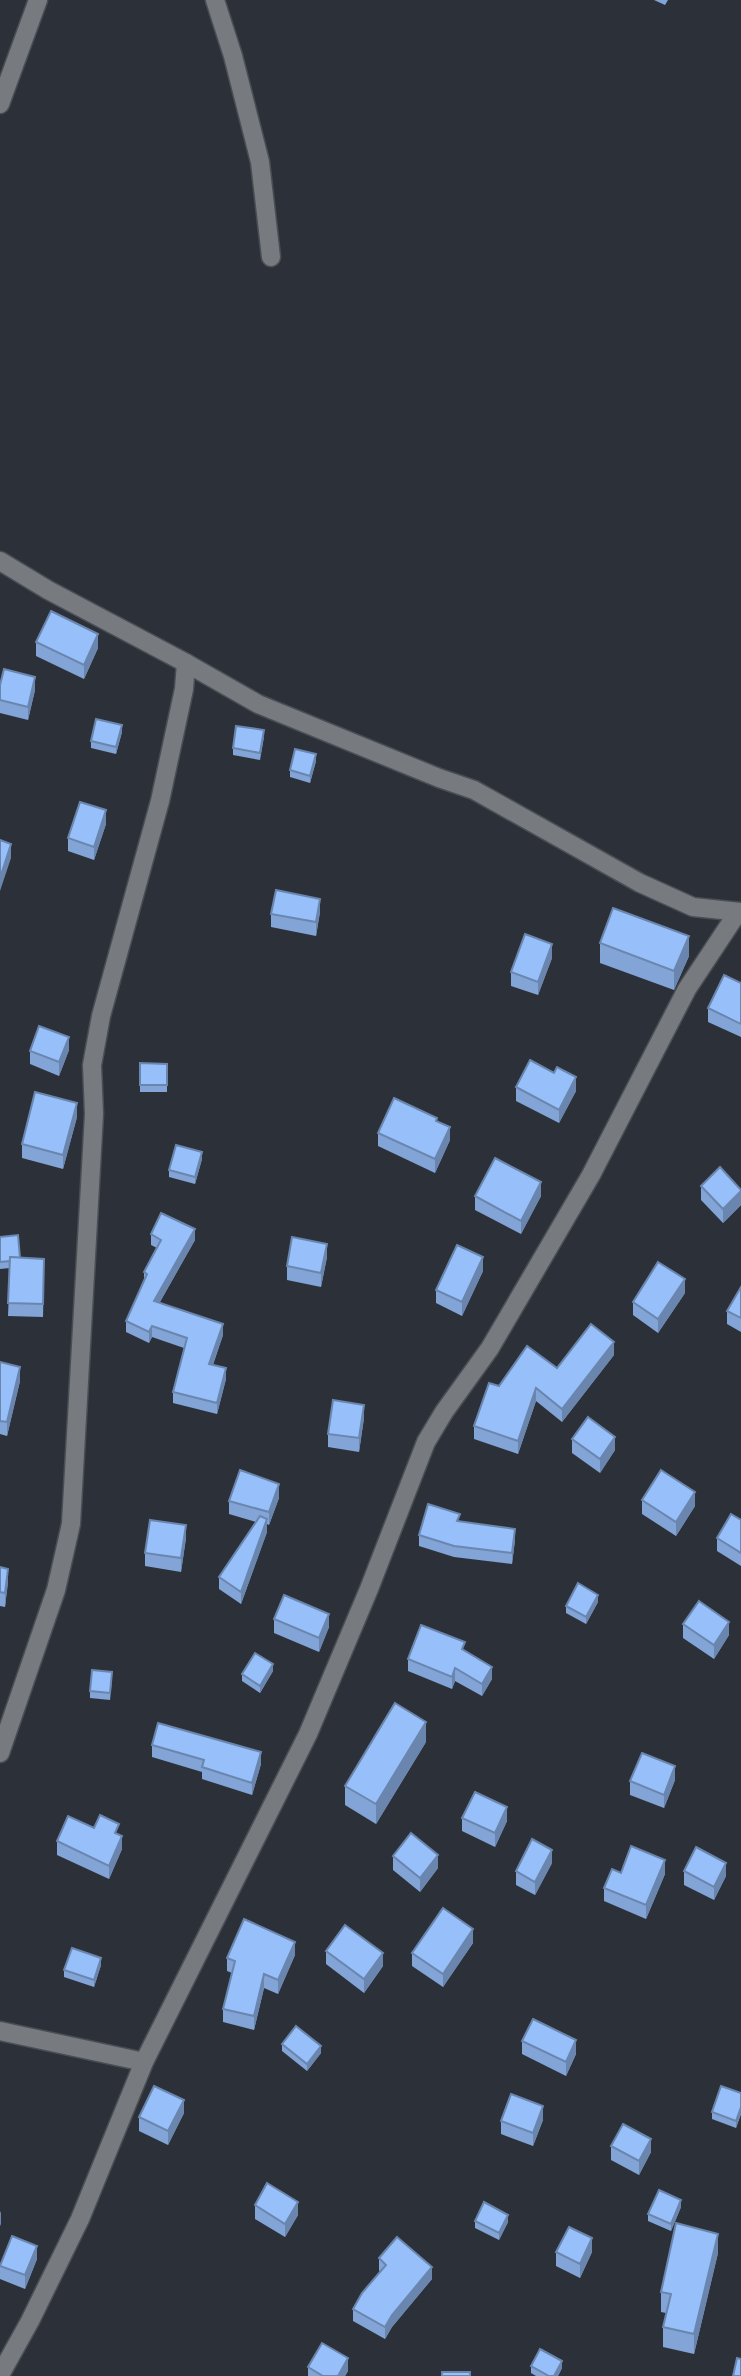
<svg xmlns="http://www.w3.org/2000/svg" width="741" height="2376" font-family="'Sofia Sans Condensed',sans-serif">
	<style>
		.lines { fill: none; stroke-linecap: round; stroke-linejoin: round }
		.minor-casing { stroke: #494e55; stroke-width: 21 }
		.minor { stroke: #777a7e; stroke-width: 18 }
		.wall { fill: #82a4d6 }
		.shaded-wall { fill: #6a86ae }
		.building { fill: #97bff9; stroke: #6a86ae; stroke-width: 2 }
	</style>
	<rect width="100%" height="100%" fill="#2c3139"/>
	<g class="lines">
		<defs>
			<g id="minor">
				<polyline points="215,0 233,56 260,162 271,257"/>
				<polyline points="0,104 38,0"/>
				<polyline points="0,561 48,590 186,663 184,689 160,801 101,1016 92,1065 94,1114 71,1524 56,1590 0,1753"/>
				<polyline points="186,663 258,704 439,778 474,790 640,883 693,907 741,912"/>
				<polyline points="0,2031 144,2062"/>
				<polyline points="0,2375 30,2321 80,2219 144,2062 308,1734 369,1589 426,1442 444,1412 490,1348 591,1175 687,989 738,912"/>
			</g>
		</defs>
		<use href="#minor" class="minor-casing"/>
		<use href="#minor" class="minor"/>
	</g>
	<g class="wall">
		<polygon points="654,0 668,0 665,5"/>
		<polygon points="36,642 98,648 84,679 36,656"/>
		<polygon points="0,685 35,690 28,720 0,713"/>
		<polygon points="122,732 116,754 91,748 91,741"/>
		<polygon points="264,737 260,760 233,755 233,748"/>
		<polygon points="316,761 310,783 290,777 290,770"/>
		<polygon points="106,824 94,860 68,851 68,838"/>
		<polygon points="320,912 316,936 271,927 271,914"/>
		<polygon points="600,943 689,956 674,990 600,963"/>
		<polygon points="552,958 538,995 511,986 511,972"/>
		<polygon points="741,983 741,1037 708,1022 708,1008"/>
		<polygon points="69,1050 59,1076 30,1064 30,1051"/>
		<polygon points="140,1063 167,1064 167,1092 140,1092"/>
		<polygon points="516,1087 576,1091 559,1123 516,1101"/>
		<polygon points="77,1117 63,1169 22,1158 22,1144"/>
		<polygon points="437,1121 450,1140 435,1173 378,1146 378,1133"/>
		<polygon points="202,1159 195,1184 169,1177 169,1170"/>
		<polygon points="701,1186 741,1190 741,1205 723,1223 701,1200"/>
		<polygon points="475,1196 541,1196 521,1234 475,1210"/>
		<polygon points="151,1234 195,1240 160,1302 223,1335 213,1365 226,1379 217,1414 173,1403 173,1392 184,1348 152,1337 149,1343 126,1332 126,1321 144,1282 144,1272 157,1248 151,1245"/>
		<polygon points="0,1237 20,1258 44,1272 43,1317 8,1316 10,1268 0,1269"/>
		<polygon points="327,1257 321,1287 287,1280 287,1266"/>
		<polygon points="483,1271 462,1316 436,1303 436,1290"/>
		<polygon points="741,1287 741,1332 727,1324 727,1311"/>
		<polygon points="685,1293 658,1333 633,1315 633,1302"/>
		<polygon points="614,1355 562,1422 536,1401 518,1454 474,1439 474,1426 499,1386 557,1368"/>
		<polygon points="0,1362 20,1381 7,1436 0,1434"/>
		<polygon points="364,1418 359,1452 328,1447 328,1434"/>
		<polygon points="572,1439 615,1450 600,1473 572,1453"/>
		<polygon points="279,1498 269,1525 267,1524 267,1532 241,1604 219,1589 219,1577 256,1522 229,1514 229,1501"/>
		<polygon points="642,1500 695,1506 676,1536 642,1514"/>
		<polygon points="741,1520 741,1566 717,1551 717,1538"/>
		<polygon points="419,1535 515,1540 512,1564 454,1557 419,1546"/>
		<polygon points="186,1538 181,1572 145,1566 145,1553"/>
		<polygon points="0,1567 8,1582 5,1607 0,1606"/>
		<polygon points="598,1602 586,1624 566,1613 566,1606"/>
		<polygon points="274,1619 329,1627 319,1652 274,1633"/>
		<polygon points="683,1624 729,1635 714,1659 683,1638"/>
		<polygon points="465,1651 492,1679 482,1696 455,1681 452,1689 408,1671 408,1659"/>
		<polygon points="273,1671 260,1693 242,1681 242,1674"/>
		<polygon points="112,1679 110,1700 90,1698 90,1691"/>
		<polygon points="426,1742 376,1824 345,1805 345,1786"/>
		<polygon points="152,1745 261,1764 252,1795 202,1779 202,1772 152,1757"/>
		<polygon points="675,1780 664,1808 630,1795 630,1781"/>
		<polygon points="462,1818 507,1821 495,1847 462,1831"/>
		<polygon points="94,1828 119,1834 122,1849 109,1879 57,1855 57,1841"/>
		<polygon points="393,1856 438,1868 420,1892 393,1870"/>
		<polygon points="552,1863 535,1895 516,1885 516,1871"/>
		<polygon points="684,1871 726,1876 714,1900 684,1885"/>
		<polygon points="621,1873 665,1874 646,1919 604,1901 604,1888"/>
		<polygon points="473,1943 443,1987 412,1966 412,1953"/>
		<polygon points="326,1951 383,1966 364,1993 326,1964"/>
		<polygon points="295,1955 278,1994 264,1988 254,2030 223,2022 223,2009 232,1973 227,1971 227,1958"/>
		<polygon points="101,1965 94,1987 64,1977 64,1970"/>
		<polygon points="522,2041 576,2054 566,2076 522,2054"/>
		<polygon points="282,2044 321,2053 307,2071 282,2051"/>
		<polygon points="741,2093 741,2114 736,2128 712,2119 712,2112"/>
		<polygon points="184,2113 168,2145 139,2131 139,2117"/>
		<polygon points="543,2120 533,2146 501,2134 501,2121"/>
		<polygon points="611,2146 651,2152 639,2175 611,2160"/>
		<polygon points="255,2205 298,2215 285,2237 255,2219"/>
		<polygon points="681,2207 671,2231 648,2221 648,2214"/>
		<polygon points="475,2221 508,2222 499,2240 475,2228"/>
		<polygon points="556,2252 592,2252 580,2278 556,2266"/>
		<polygon points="718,2253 694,2354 663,2347 663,2327 666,2313 661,2312 661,2292"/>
		<polygon points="379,2258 432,2279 392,2327 385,2339 353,2321 353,2309 380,2272 379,2270"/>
		<polygon points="37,2259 25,2289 0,2279 0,2266"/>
		<polygon points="531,2366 562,2368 558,2376 536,2376 531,2373"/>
		<polygon points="308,2367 348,2371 345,2376 308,2376"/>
	</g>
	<g class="shaded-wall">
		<polygon points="98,634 98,648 84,679 84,665"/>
		<polygon points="35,677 35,690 28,720 28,707"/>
		<polygon points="122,725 122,732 116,754 116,747"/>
		<polygon points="316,754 316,761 310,783 310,776"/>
		<polygon points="106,810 106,824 94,860 94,847"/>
		<polygon points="11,844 11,858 0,891 0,878"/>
		<polygon points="320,899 320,912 316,936 316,922"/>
		<polygon points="689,936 689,956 674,990 674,971"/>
		<polygon points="552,944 552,958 538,995 538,982"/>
		<polygon points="69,1037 69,1050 59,1076 59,1062"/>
		<polygon points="576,1077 576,1091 559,1123 559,1110"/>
		<polygon points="77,1103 77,1117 63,1169 63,1155"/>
		<polygon points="450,1127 450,1140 435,1173 435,1159"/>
		<polygon points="202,1152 202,1159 195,1184 195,1177"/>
		<polygon points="541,1182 541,1196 521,1234 521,1221"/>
		<polygon points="741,1191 741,1205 723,1223 723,1209"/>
		<polygon points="195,1229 195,1240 154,1312 154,1301"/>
		<polygon points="327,1244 327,1257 321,1287 321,1273"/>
		<polygon points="483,1257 483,1271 462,1316 462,1302"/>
		<polygon points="685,1279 685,1293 658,1333 658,1319"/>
		<polygon points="223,1324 223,1335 209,1375 209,1364"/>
		<polygon points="152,1326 152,1337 149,1343 149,1332"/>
		<polygon points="614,1342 614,1355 562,1422 562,1409"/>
		<polygon points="20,1367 20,1381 7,1436 7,1422"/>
		<polygon points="226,1368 226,1379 217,1414 217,1403"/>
		<polygon points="536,1388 536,1401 518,1454 518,1441"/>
		<polygon points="364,1405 364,1418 359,1452 359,1438"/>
		<polygon points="615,1437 615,1450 600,1473 600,1459"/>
		<polygon points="279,1484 279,1498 269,1525 269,1512"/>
		<polygon points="695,1492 695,1506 676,1536 676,1522"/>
		<polygon points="267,1519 267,1532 241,1604 241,1592"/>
		<polygon points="186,1525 186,1538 181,1572 181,1558"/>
		<polygon points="515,1529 515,1540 512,1564 512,1553"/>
		<polygon points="8,1569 8,1582 5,1607 5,1593"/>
		<polygon points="598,1595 598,1602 586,1624 586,1617"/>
		<polygon points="329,1614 329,1627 319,1652 319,1638"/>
		<polygon points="729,1622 729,1635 714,1659 714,1645"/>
		<polygon points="273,1664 273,1671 260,1693 260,1686"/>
		<polygon points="492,1667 492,1679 482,1696 482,1684"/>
		<polygon points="455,1668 455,1681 452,1689 452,1677"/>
		<polygon points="426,1722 426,1742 376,1824 376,1804"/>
		<polygon points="261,1752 261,1764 252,1795 252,1783"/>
		<polygon points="675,1766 675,1780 664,1808 664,1795"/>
		<polygon points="507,1807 507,1821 495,1847 495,1833"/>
		<polygon points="122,1836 122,1849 109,1879 109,1866"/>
		<polygon points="552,1850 552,1863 535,1895 535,1882"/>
		<polygon points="438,1855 438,1868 420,1892 420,1878"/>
		<polygon points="665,1860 665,1874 646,1919 646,1905"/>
		<polygon points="726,1863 726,1876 714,1900 714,1887"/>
		<polygon points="473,1929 473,1943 443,1987 443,1974"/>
		<polygon points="295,1942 295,1955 278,1994 278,1980"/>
		<polygon points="383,1953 383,1966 364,1993 364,1979"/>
		<polygon points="101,1958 101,1965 94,1987 94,1980"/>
		<polygon points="264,1974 264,1988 254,2030 254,2016"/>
		<polygon points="576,2040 576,2054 566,2076 566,2062"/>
		<polygon points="321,2046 321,2053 307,2071 307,2064"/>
		<polygon points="184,2100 184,2113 168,2145 168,2131"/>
		<polygon points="543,2106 543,2120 533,2146 533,2133"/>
		<polygon points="741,2107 741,2114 736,2128 736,2121"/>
		<polygon points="651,2139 651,2152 639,2175 639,2161"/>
		<polygon points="681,2200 681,2207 671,2231 671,2224"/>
		<polygon points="298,2202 298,2215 285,2237 285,2224"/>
		<polygon points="1,2211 1,2224 0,2226 0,2213"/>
		<polygon points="508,2215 508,2222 499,2240 499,2233"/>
		<polygon points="718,2234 718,2253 694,2354 694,2334"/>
		<polygon points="592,2238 592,2252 580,2278 580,2264"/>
		<polygon points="37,2246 37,2259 25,2289 25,2275"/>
		<polygon points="432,2267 432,2279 392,2327 385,2339 385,2327 392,2315"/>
		<polygon points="348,2358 348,2371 345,2376 338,2376"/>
		<polygon points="562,2361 562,2368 558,2376 554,2376"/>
	</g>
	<g class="building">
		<polygon points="51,611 98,634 84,665 36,642"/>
		<polygon points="4,669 35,677 28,707 0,700 0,685"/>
		<polygon points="96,719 122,725 116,747 91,741"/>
		<polygon points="236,726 264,730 260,753 233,748"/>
		<polygon points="295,749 316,754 310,776 290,770"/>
		<polygon points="80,802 106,810 94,847 68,838"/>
		<polygon points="0,840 11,844 0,878"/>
		<polygon points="276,890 320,899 316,922 271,914"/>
		<polygon points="613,908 689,936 674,971 600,943"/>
		<polygon points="525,934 552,944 538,982 511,972"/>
		<polygon points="724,975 741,983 741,1024 708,1008"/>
		<polygon points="39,1026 69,1037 59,1062 30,1051"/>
		<polygon points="530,1060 554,1073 557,1067 576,1077 559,1110 516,1087"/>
		<polygon points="140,1063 167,1064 167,1085 140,1085"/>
		<polygon points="35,1092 77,1103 63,1155 22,1144"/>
		<polygon points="394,1098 437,1118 436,1121 450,1127 435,1159 378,1133"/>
		<polygon points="176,1145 202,1152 195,1177 169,1170"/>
		<polygon points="495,1158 541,1182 521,1221 475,1196"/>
		<polygon points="720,1167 741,1190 741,1191 723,1209 701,1186"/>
		<polygon points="161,1213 195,1229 154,1301 223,1324 209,1364 226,1368 217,1403 173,1392 187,1338 152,1326 149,1332 126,1321 147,1274 144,1272 161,1240 151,1234"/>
		<polygon points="18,1235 20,1258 10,1257 10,1261 0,1262 0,1237"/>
		<polygon points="292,1237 327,1244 321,1273 287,1266"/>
		<polygon points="457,1245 483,1257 462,1302 436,1290"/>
		<polygon points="10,1257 44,1259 43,1304 8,1303"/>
		<polygon points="658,1262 685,1279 658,1319 633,1302"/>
		<polygon points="741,1287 741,1318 727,1311"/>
		<polygon points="591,1324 614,1342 562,1409 536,1388 518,1441 474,1426 489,1383 499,1386 527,1346 557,1368"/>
		<polygon points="0,1362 20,1367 7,1422 0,1421"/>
		<polygon points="333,1400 364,1405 359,1438 328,1434"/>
		<polygon points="588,1417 615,1437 600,1459 572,1439"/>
		<polygon points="240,1470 279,1484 269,1512 229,1501"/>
		<polygon points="661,1470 695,1492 676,1522 642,1500"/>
		<polygon points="428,1504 460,1514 457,1521 515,1529 512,1553 454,1546 419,1535"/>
		<polygon points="731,1514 741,1520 741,1553 717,1538"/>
		<polygon points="260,1516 267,1519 241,1592 219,1577"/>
		<polygon points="150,1520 186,1525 181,1558 145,1553"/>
		<polygon points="0,1567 8,1569 5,1593 0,1592"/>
		<polygon points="578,1583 598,1595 586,1617 566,1606"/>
		<polygon points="284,1595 329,1614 319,1638 274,1619"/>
		<polygon points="699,1601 729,1622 714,1645 683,1624"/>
		<polygon points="421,1625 465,1642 462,1649 492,1667 482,1684 455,1668 452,1677 408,1659"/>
		<polygon points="255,1653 273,1664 260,1686 242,1674"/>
		<polygon points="92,1670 112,1672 110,1693 90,1691"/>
		<polygon points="395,1703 426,1722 376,1804 345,1786"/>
		<polygon points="158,1723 261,1752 252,1783 202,1767 204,1760 152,1745"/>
		<polygon points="642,1753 675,1766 664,1795 630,1781"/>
		<polygon points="475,1792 507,1807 495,1833 462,1818"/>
		<polygon points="100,1815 119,1824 115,1833 122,1836 109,1866 57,1841 68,1816 94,1828"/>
		<polygon points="411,1833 438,1855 420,1878 393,1856"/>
		<polygon points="532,1839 552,1850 535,1882 516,1871"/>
		<polygon points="631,1846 665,1860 646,1905 604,1888 612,1869 621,1873"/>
		<polygon points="696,1847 726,1863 714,1887 684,1871"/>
		<polygon points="443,1908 473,1929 443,1974 412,1953"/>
		<polygon points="244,1919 295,1942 278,1980 264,1974 254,2016 223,2009 235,1961 227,1958"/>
		<polygon points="345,1925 383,1953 364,1979 326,1951"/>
		<polygon points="72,1948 101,1958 94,1980 64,1970"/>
		<polygon points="533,2019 576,2040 566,2062 522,2041"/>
		<polygon points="296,2026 321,2046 307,2064 282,2044"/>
		<polygon points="154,2086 184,2100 168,2131 139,2117"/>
		<polygon points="721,2086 741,2093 741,2107 736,2121 712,2112"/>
		<polygon points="511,2094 543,2106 533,2133 501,2121"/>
		<polygon points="623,2124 651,2139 639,2161 611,2146"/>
		<polygon points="267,2183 298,2202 285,2224 255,2205"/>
		<polygon points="659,2190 681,2200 671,2224 648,2214"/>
		<polygon points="484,2202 508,2215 499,2233 475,2221"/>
		<polygon points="676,2223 718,2234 694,2334 663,2327 671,2294 661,2292"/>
		<polygon points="569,2227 592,2238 580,2264 556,2252"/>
		<polygon points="12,2236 37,2246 25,2275 0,2266"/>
		<polygon points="397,2237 432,2267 392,2315 385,2327 353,2309 362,2293 386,2265 379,2258"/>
		<polygon points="322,2343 348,2358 338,2376 323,2376 308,2367"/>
		<polygon points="540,2349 562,2361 554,2376 549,2376 531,2366"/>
		<polygon points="737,2358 741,2359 741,2376 733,2376"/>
		<rect x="442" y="2372" width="28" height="4"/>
	</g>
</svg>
